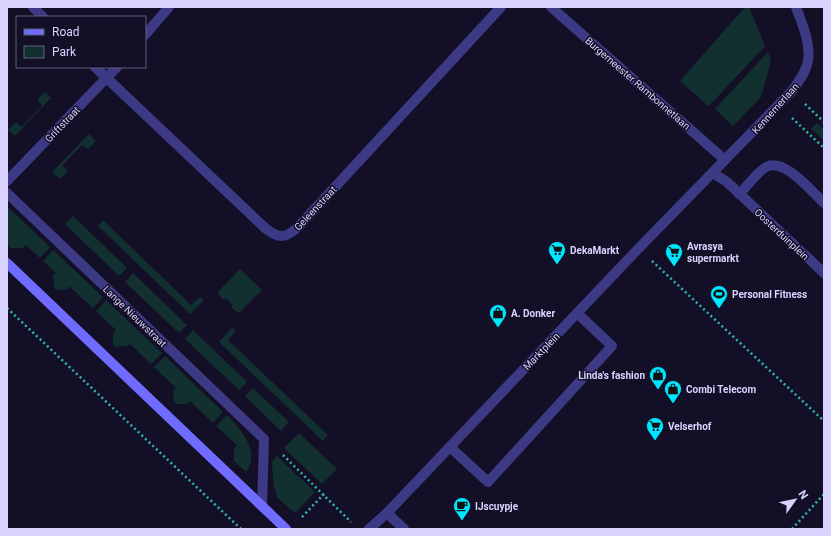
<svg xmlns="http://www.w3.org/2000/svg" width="831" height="536" font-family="Roboto,sans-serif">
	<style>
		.green { fill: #12302f }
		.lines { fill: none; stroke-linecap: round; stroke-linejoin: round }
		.path { stroke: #2fb8b0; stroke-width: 2.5; stroke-dasharray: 2 3; stroke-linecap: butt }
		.lane { stroke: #3d3a85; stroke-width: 10 }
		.street { stroke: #3d3a85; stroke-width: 10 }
		.secondary { stroke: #6f6bff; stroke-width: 10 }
		.labels { text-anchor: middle; stroke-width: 3; stroke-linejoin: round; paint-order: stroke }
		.street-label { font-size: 10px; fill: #d9d4ff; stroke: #130f26 }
		.poi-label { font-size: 10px; font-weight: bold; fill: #d9d4ff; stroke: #130f26; text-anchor: start }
	</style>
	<rect width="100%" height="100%" fill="#130f26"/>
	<g class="green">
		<polygon points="745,7 749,7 765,46 709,106 707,105 680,81"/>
		<polygon points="768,52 771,61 761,97 733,126 715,109"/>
		<polygon points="45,92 51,98 15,136 8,130 16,122 22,127 42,106 37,100"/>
		<polygon points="817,123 824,130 824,141 811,129"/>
		<polygon points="89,134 96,141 88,149 82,145 62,166 68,171 60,179 52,172"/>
		<polygon points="7,206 50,247 40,258 26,245 23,248 10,248 7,244"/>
		<polygon points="73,216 127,268 119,276 65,224"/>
		<polygon points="103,220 191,305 200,297 204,300 190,314 98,226"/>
		<polygon points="53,250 103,297 93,308 69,286 67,289 56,290 54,287 53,276 56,273 43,261"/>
		<polygon points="240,269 262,290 239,313 231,307 233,305 226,298 224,300 217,293"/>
		<polygon points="133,273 187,325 179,333 125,282"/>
		<polygon points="106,300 162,353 151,364 130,344 127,346 116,347 113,344 113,334 116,330 96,311"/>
		<polygon points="232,328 236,331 228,340 328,435 323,441 219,342"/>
		<polygon points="193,330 247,382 239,390 185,339"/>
		<polygon points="165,356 223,412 213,423 190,401 187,404 177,404 174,401 173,391 176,388 154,367"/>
		<polygon points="253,388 289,422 281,431 245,396"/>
		<path d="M227 415C241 429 261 452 246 472L234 461V449L237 445 216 426Z"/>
		<polygon points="299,433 337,469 322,484 284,448"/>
		<polygon points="277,456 315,492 295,513 276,497 277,495 274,488 272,466 272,462"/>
	</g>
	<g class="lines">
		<g class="path">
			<polyline points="805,104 824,122"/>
			<polyline points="792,118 824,148"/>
			<polyline points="652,261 824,421"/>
			<polyline points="7,308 241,529"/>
			<polyline points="283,455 351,522"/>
			<polyline points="302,517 324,494"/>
			<polyline points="792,529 824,494"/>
		</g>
		<g class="lane">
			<polyline points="713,173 727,182 824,273"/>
			<path d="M739 194C747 187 757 172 766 167 784 157 812 192 824 203"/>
			<polyline points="450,447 488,482 612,346 577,313"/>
		</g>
		<g class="street">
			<polyline points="33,7 43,17"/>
			<polyline points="551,7 725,160"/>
			<polyline points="145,35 169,7"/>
			<path d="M95 67 265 228C280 240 287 238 300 225L501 7"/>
			<polyline points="7,181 117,67"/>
			<polyline points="7,193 264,439 262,506"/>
			<polyline points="387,513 404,529"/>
			<path d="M369 529 387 513 638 249 792 91C798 82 806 73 808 61 811 44 802 23 796 7"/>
		</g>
		<polyline class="secondary" points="7,263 286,529"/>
	</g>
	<defs>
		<symbol id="supermarket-pin" viewBox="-11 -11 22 30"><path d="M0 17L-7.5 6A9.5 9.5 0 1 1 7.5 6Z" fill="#00e5ff" stroke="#130f26"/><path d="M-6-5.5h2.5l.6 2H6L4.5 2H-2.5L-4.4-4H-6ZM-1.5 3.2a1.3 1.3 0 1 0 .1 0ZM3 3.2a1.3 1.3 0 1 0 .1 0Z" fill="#111"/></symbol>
		<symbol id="stadium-pin" viewBox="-11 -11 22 30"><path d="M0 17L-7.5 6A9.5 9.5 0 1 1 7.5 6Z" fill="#00e5ff" stroke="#130f26"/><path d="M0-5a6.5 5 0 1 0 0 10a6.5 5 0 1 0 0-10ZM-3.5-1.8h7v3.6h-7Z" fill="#111"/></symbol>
		<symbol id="shop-pin" viewBox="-11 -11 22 30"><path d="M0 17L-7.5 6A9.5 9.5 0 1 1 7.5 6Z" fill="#00e5ff" stroke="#130f26"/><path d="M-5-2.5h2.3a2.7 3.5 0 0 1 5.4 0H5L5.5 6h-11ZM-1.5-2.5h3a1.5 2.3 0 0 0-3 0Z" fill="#111"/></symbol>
		<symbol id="cafe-pin" viewBox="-11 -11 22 30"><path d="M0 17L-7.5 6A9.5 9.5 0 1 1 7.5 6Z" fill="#00e5ff" stroke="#130f26"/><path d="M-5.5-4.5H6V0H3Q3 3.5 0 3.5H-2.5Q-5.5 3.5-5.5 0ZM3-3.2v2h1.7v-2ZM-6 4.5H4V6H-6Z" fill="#111"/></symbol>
	</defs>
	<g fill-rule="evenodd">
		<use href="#supermarket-pin" x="547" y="240" width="20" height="27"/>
		<use href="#supermarket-pin" x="664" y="242" width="20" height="27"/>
		<use href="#stadium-pin" x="709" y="284" width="20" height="27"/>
		<use href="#shop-pin" x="488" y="303" width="20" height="27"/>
		<use href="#shop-pin" x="648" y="365" width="20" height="27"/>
		<use href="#shop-pin" x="663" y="379" width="20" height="27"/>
		<use href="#supermarket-pin" x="645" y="416" width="20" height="27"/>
		<use href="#cafe-pin" x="452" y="496" width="20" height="27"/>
	</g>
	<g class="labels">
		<g class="street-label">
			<text transform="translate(638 83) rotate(41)" y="4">Burgemeester Rambonnetlaan</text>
			<text transform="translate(775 108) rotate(-48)" y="4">Kennemerlaan</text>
			<text transform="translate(62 124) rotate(-46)" y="4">Griftstraat</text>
			<text transform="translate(315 208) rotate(-47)" y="4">Geleenstraat</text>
			<text transform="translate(782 234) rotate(43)" y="4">Oosterduinplein</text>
			<text transform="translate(135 316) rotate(44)" y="4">Lange Nieuwstraat</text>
			<text transform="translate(541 351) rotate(-46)" y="4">Marktplein</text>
		</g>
		<g class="poi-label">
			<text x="687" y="250">Avrasya<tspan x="687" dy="12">supermarkt</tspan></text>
			<text x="570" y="254">DekaMarkt</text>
			<text x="732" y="298">Personal Fitness</text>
			<text x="511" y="317">A. Donker</text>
			<text x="645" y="379" text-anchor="end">Linda's fashion</text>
			<text x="686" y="393">Combi Telecom</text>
			<text x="668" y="430">Velserhof</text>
			<text x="475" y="510">IJscuypje</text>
		</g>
	</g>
	<rect width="831" height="536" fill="none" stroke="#d9d4ff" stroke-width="16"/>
	<rect x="16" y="16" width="130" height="52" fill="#130f26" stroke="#625e7d"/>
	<rect x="24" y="29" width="20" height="6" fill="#6f6bff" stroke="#625e7d"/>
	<text x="52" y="36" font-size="12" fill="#d9d4ff">Road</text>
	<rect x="24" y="46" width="20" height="12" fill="#12302f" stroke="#625e7d"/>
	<text x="52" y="56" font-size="12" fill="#d9d4ff">Park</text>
	<g transform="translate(795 500) rotate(57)" stroke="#130f26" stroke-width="3" paint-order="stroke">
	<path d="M0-3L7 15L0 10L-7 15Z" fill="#d9d4ff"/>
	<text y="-6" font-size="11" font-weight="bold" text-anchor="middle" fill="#d9d4ff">N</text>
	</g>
</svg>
